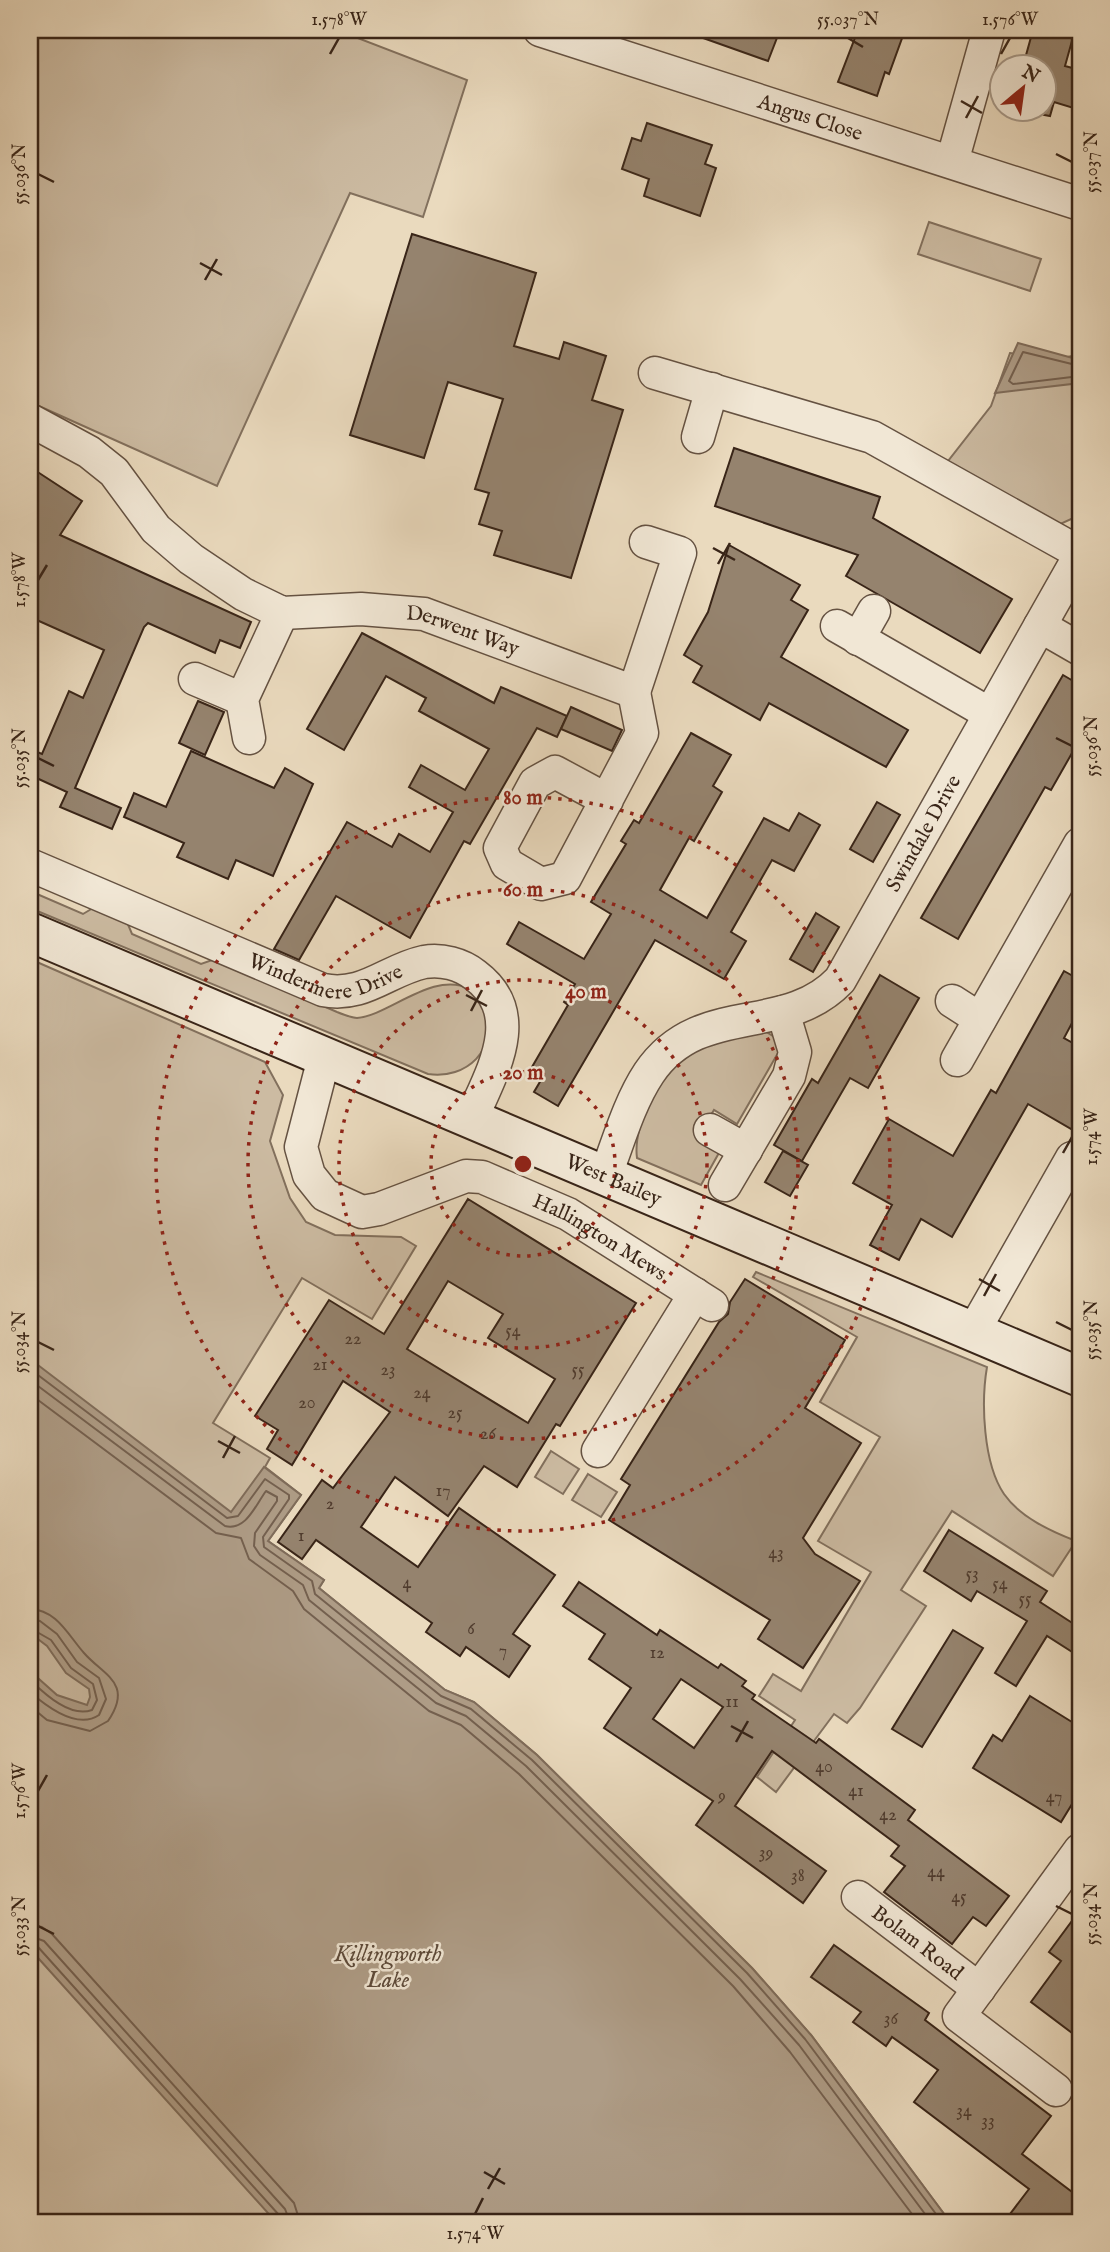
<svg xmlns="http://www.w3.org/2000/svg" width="1110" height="2252" font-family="'IM FELL English',serif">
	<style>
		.green { fill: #ccbba2; stroke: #82705d; stroke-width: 2 }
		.water { fill: #ae9c86; stroke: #7f6c5a; stroke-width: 2 }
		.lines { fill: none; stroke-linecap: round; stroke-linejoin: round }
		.shore { stroke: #74604f; stroke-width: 2 }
		.building { fill: #95836e; stroke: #392518; stroke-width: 2; fill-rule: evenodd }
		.street-casing { stroke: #655242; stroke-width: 35 }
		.secondary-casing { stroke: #392518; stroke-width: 42 }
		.street { stroke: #f1e7d5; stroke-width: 32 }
		.secondary { stroke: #f1e7d5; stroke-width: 38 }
		.ticks { fill: none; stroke: #392518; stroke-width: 2.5 }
		.ring { fill: none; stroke: #8f2418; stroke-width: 3.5; stroke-dasharray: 3.5 7 }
		.labels { text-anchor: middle; stroke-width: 5; stroke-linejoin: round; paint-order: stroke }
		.number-label { font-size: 18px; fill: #503c2e }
		.street-label { font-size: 21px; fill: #392518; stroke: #f1e7d5 }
		.water-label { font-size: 23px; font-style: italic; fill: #5c4939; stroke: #f1e7d5 }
		.centre { fill: #8f2418; stroke: #f1e7d5; stroke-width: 3.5 }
		.ring-label { font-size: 21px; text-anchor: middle; font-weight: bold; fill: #8f2418; stroke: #f1e7d5; stroke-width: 5; stroke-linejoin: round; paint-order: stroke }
		.neatline { fill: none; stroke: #392518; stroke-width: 2.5 }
		.ticks-label { font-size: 18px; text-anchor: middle; fill: #392518 }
	</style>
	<rect width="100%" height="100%" fill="#eadabe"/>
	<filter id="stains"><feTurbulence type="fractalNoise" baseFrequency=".00286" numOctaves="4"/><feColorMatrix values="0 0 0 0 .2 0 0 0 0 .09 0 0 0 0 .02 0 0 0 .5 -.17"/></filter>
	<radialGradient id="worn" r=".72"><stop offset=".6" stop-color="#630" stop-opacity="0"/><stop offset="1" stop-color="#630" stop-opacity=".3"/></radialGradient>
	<g class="green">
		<polygon points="30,30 337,30 467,80 423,217 350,193 217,486 30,402"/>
		<polygon points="929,222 1041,259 1030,291 918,254"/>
		<polygon points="1010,353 1053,360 1072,356 1080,359 1080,515 1056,526 945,465 991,406"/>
		<path d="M30 891 83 914 93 908 127 922 132 934 201 964 215 959 337 1012C342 1014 352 1018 357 1018 388 1016 434 970 469 989 477 994 480 1002 484 1010 500 1049 466 1080 428 1074L30 908Z"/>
		<polygon points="30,959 265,1062 283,1095 270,1141 290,1198 306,1222 335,1235 401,1237 416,1246 372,1319 302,1278 213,1423 270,1458 265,1467 301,1495 268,1541 324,1580 319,1588 445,1690 474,1702 537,1755 752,1968 811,2035 950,2222 30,2222"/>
		<path d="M762 1029 779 1040 778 1053 737 1124 714 1110 698 1137 720 1151 701 1185 637 1158C632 1123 665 1059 699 1045 717 1036 742 1034 762 1029Z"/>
		<path d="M756 1272 987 1367C981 1402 983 1463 1004 1494 1020 1517 1050 1531 1076 1541L1053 1576 952 1511 901 1590 926 1606 860 1708 847 1723 834 1714 776 1792 757 1777 795 1720 759 1696 773 1674 801 1691 871 1572 818 1541 880 1437 820 1402 857 1337 753 1277Z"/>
		<polygon points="551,1451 579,1469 563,1494 535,1477"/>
		<polygon points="588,1474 617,1492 601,1517 572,1500"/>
	</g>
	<g class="water">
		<polygon points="1018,343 1080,360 1080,383 995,393"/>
		<polygon points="30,1359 231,1512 264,1467 301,1495 268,1541 324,1580 319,1588 445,1690 474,1702 537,1755 752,1968 811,2035 950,2222 276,2222 30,1949 30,1671 57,1695 87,1705 90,1697 89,1689 66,1673 47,1646 30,1633"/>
	</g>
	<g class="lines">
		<g class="shore">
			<polyline points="1080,366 1023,352 1009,381 1013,384 1080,376"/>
			<polyline points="30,1369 227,1518 238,1516 265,1479 289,1495 289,1499 263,1537 264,1547 312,1581 315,1594 441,1696 471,1709 532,1760 747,1973 805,2039 942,2222"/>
			<path d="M30 1380 225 1526C246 1531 255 1506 266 1491L277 1497V1501L255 1533 254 1546 260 1555 303 1585 309 1600 436 1703 466 1716 526 1766 740 1979 799 2045 931 2222"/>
			<polyline points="30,1394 216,1533 241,1538 249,1559 293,1591 304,1609 429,1711 461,1725 519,1774 733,1986 790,2052 918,2222"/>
			<path d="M30 1609C57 1610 68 1635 84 1653 103 1675 134 1683 108 1721L90 1731 47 1720 30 1706"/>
			<path d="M30 1619 40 1621 57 1634 77 1662 99 1678 106 1699 99 1715C77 1730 46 1706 30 1692"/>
			<path d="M30 1628 51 1640 71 1668 93 1684 97 1700 92 1710C70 1718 45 1694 30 1680"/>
			<polyline points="30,1925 42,1927 52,1934 294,2203 300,2222"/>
			<polyline points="30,1936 44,1941 285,2209 290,2222"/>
			<polyline points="30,1945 38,1947 279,2215 281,2222"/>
		</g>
	</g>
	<g class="building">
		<polygon points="689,30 780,30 768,61 689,33"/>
		<polygon points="858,30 905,30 889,74 885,72 877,96 838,82"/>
		<polygon points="1033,30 1075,30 1065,66 1080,70 1080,110 1054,102 1050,116 1044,115 1044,66 1023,66"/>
		<polygon points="647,123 712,145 705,164 716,168 700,216 644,196 649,179 622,169 632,138 641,141"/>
		<polygon points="412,234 536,273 514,346 559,359 564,342 606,356 592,400 623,410 571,578 494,555 502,531 479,524 489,493 475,489 503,399 448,382 424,458 350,435"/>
		<polygon points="734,448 880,497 873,518 1012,599 980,653 846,576 858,555 715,506"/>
		<polygon points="30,467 82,501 60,535 251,622 240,648 220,640 215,653 148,623 144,627 75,788 121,808 112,829 60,807 67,792 30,775 30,749 42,754 69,691 83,698 104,650 30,617"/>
		<polygon points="729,545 800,585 791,600 808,610 781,657 908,730 886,767 769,703 760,720 693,682 702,666 684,655 708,612"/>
		<polygon points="362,633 494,703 501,687 567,716 557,737 537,728 470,844 464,841 410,938 336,896 299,960 274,949 347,822 392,847 399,834 430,852 453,812 409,787 421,765 465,790 489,749 419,711 426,698 386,676 344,750 307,729"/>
		<polygon points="1063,675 1080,685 1080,739 1051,790 1045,787 958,939 921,918"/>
		<polygon points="198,701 224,712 205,755 179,743"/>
		<polygon points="571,707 622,730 612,751 561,729"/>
		<polygon points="691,733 731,755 713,786 722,792 694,841 689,838 660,890 707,918 764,818 789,831 799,813 820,825 794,871 772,860 731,932 746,941 724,979 655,940 558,1106 534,1092 544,1075 532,1067 568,1005 564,1002 575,984 507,944 519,922 584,959 611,914 591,902 626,844 621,841 634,820 639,823"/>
		<polygon points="191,751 274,788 285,768 313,784 273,876 236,860 228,879 177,857 184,843 124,817 134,793 166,807"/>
		<polygon points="877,802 900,815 873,862 850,849"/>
		<polygon points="816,913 839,927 813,972 790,959"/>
		<polygon points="1064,971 1080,980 1080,1008 1064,1038 1080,1047 1080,1117 1073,1130 1028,1104 952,1237 921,1219 899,1260 870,1245 892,1205 853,1183 889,1119 953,1156 991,1090 996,1093"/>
		<polygon points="880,975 919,998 868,1088 850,1078 802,1161 774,1145 812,1079 818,1083"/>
		<polygon points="783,1151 808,1165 790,1196 765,1182"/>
		<path d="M468 1199 636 1303 560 1426 556 1424 517 1487 484 1466 448 1516 395 1477 361 1527 418 1567 459 1508 555 1575 513 1634 530 1646 509 1677 466 1647 460 1656 426 1632 432 1623 316 1540 302 1559 278 1542 322 1480 333 1488 390 1412 343 1381 292 1465 267 1449 278 1430 255 1416 329 1300 384 1334ZM448 1281 503 1314 488 1338 555 1379 528 1423 407 1349Z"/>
		<polygon points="745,1279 845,1340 805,1408 861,1443 803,1538 815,1554 860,1581 803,1668 758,1639 770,1620 609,1520 630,1485 621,1479 719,1322 728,1314 730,1302"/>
		<polygon points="949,1530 1047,1591 1040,1602 1080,1628 1080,1657 1047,1636 1016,1686 995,1673 1027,1621 977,1591 971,1601 924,1571"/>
		<path d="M579 1582 657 1635 660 1630 718 1668 721 1664 746 1681 742 1686 755 1695 752 1699 816 1743 819 1739 915 1810 908 1820 1009 1896 986 1926 973 1917 952 1944 884 1892 905 1866 891 1856 899 1846 772 1751 735 1806 826 1871 803 1903 696 1825 713 1801 604 1728 631 1688 589 1659 605 1634 563 1606ZM681 1679 723 1707 694 1748 653 1719Z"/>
		<polygon points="953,1630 983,1648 922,1747 892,1729"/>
		<polygon points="1030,1696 1080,1727 1080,1791 1061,1822 973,1768 993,1735 1002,1741"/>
		<polygon points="1080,1910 1080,2039 1031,2002 1061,1961 1049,1952"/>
		<polygon points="834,1945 929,2013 925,2020 1051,2116 1022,2154 1080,2198 1080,2206 1068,2222 1004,2222 1029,2189 914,2102 938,2070 892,2037 886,2046 853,2022 861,2012 811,1977"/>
	</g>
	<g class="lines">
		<defs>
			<g id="street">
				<path id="s1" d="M540 30 1080 204"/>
				<polyline points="952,162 989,30"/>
				<polyline points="655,373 872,437 1080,553"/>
				<path id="s2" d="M30 420 89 452 114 472 156 529 191 559 243 594 282 613 361 609 424 614 634 692 680 553 646 542"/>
				<polyline points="698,437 712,389"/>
				<polyline points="837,626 990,714"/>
				<polyline points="1040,626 1080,649"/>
				<polyline points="858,639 874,611"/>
				<polyline points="195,679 242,699"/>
				<polyline points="249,738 242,699 282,613"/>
				<polyline points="607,800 555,772 535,783 500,848 507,864 541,884 565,878 642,733 634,692"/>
				<path id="s3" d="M30 865 323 990C364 998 387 970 424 962 442 959 461 964 475 975 528 1015 491 1073 471 1120"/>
				<polyline points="952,1001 980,1019"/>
				<path id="s4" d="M324 1058 301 1147 309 1175 325 1195 362 1212 379 1209 466 1176 482 1177 568 1214 712 1305"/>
				<polyline points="957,1060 1080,844"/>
				<polyline points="710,1130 746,1150"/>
				<path id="s5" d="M605 1177C618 1143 629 1103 649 1073 699 999 785 1038 840 980L1080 555"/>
				<polyline points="725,1185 789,1076 795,1052 783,1012"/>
				<polyline points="973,1332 1072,1158"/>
				<polyline points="598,1451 695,1294"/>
				<path id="s6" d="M858 1897 979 1989"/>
				<polyline points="1056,2090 959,2016 1080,1850"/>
			</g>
			<g id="secondary">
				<path id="s7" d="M30 932 1080 1377"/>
			</g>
		</defs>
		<use href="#street" class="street-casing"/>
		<use href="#secondary" class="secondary-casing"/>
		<use href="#street" class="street"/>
		<use href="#secondary" class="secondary"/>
	</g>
	<path class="ticks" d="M848 38 863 47M330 54 339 38M1001 54 1010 38M961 101 982 113M966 118 978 96M1056 154 1072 162M38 174 54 182M200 263 222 275M205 280 217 259M713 548 735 560M718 564 730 543M38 580 47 565M1056 738 1072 746M38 758 54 766M466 995 487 1006M471 1011 482 990M1063 1153 1072 1137M979 1279 1000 1291M984 1296 996 1274M1056 1322 1072 1330M38 1342 54 1350M218 1441 240 1453M223 1458 235 1436M731 1726 753 1738M736 1742 748 1721M38 1791 47 1775M1056 1906 1072 1914M38 1926 54 1934M484 2172 505 2184M488 2189 500 2168M475 2214 483 2198"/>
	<g class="ring">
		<circle cx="523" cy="1164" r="92"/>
		<circle cx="523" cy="1164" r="184"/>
		<circle cx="523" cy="1164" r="275"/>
		<circle cx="523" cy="1164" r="367"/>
	</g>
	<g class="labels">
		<g class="number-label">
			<text x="513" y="1336">54</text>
			<text x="353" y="1344">22</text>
			<text x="320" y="1370">21</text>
			<text x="388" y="1375">23</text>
			<text x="578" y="1375">55</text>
			<text x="422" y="1398">24</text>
			<text x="307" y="1408">20</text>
			<text x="455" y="1418">25</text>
			<text x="488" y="1439">26</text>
			<text x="443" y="1496">17</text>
			<text x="330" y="1509">2</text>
			<text x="301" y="1541">1</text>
			<text x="776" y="1558">43</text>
			<text x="972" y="1579">53</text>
			<text x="407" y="1588">4</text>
			<text x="1000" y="1589">54</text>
			<text x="1025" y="1604">55</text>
			<text x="471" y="1634">6</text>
			<text x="503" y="1656">7</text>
			<text x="657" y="1658">12</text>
			<text x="732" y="1707">11</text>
			<text x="824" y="1772">40</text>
			<text x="856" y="1796">41</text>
			<text x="722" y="1801">9</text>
			<text x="1054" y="1802">47</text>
			<text x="888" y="1820">42</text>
			<text x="766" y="1858">39</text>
			<text x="936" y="1877">44</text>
			<text x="798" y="1881">38</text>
			<text x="959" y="1902">45</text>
			<text x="891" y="2024">36</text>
			<text x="964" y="2116">34</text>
			<text x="988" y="2126">33</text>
		</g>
		<g class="street-label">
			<text dy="7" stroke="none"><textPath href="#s1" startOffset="284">Angus Close</textPath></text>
			<text dy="7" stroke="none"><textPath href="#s2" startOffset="506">Derwent Way</textPath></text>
			<text dy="7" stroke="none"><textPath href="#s5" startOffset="500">Swindale Drive</textPath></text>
			<text dy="7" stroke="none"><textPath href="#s3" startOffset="320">Windermere Drive</textPath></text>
			<text dy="7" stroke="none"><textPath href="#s7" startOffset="634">West Bailey</textPath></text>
			<text dy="7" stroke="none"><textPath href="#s4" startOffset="446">Hallington Mews</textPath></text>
			<text dy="7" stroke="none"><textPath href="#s6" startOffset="75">Bolam Road</textPath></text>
		</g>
		<g class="water-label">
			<text x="388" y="1961">Killingworth<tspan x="388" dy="26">Lake</tspan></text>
		</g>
	</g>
	<circle cx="523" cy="1164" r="10" class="centre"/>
	<g class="ring-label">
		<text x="523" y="804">80 m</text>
		<text x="523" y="896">60 m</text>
		<text x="586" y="998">40 m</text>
		<text x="523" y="1079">20 m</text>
	</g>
	<rect width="1110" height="2252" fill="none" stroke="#eadabe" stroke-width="77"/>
	<g transform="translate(1023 88) rotate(29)"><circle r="33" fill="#f1e7d5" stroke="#a79989" stroke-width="2"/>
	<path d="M0-5L12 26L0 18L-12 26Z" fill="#8f2418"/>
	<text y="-10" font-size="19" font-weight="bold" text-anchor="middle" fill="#392518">N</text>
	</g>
	<rect x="38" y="38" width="1034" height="2176" class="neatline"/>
	<g class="ticks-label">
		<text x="339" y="25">1.578°W</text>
		<text x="848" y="25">55.037°N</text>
		<text x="1010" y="25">1.576°W</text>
		<text transform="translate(1091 162) rotate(-90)" y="6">55.037°N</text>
		<text transform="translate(19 174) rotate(-90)" y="6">55.036°N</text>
		<text transform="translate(19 580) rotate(-90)" y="6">1.578°W</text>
		<text transform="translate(1091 746) rotate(-90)" y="6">55.036°N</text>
		<text transform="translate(19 758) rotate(-90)" y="6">55.035°N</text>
		<text transform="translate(1091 1137) rotate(-90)" y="6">1.574°W</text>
		<text transform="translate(1091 1330) rotate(-90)" y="6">55.035°N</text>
		<text transform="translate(19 1342) rotate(-90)" y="6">55.034°N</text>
		<text transform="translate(19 1791) rotate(-90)" y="6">1.576°W</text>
		<text transform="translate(1091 1914) rotate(-90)" y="6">55.034°N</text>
		<text transform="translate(19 1926) rotate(-90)" y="6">55.033°N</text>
		<text x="475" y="2239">1.574°W</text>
	</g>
	<rect width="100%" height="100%" filter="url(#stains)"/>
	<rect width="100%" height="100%" fill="url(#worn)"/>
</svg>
